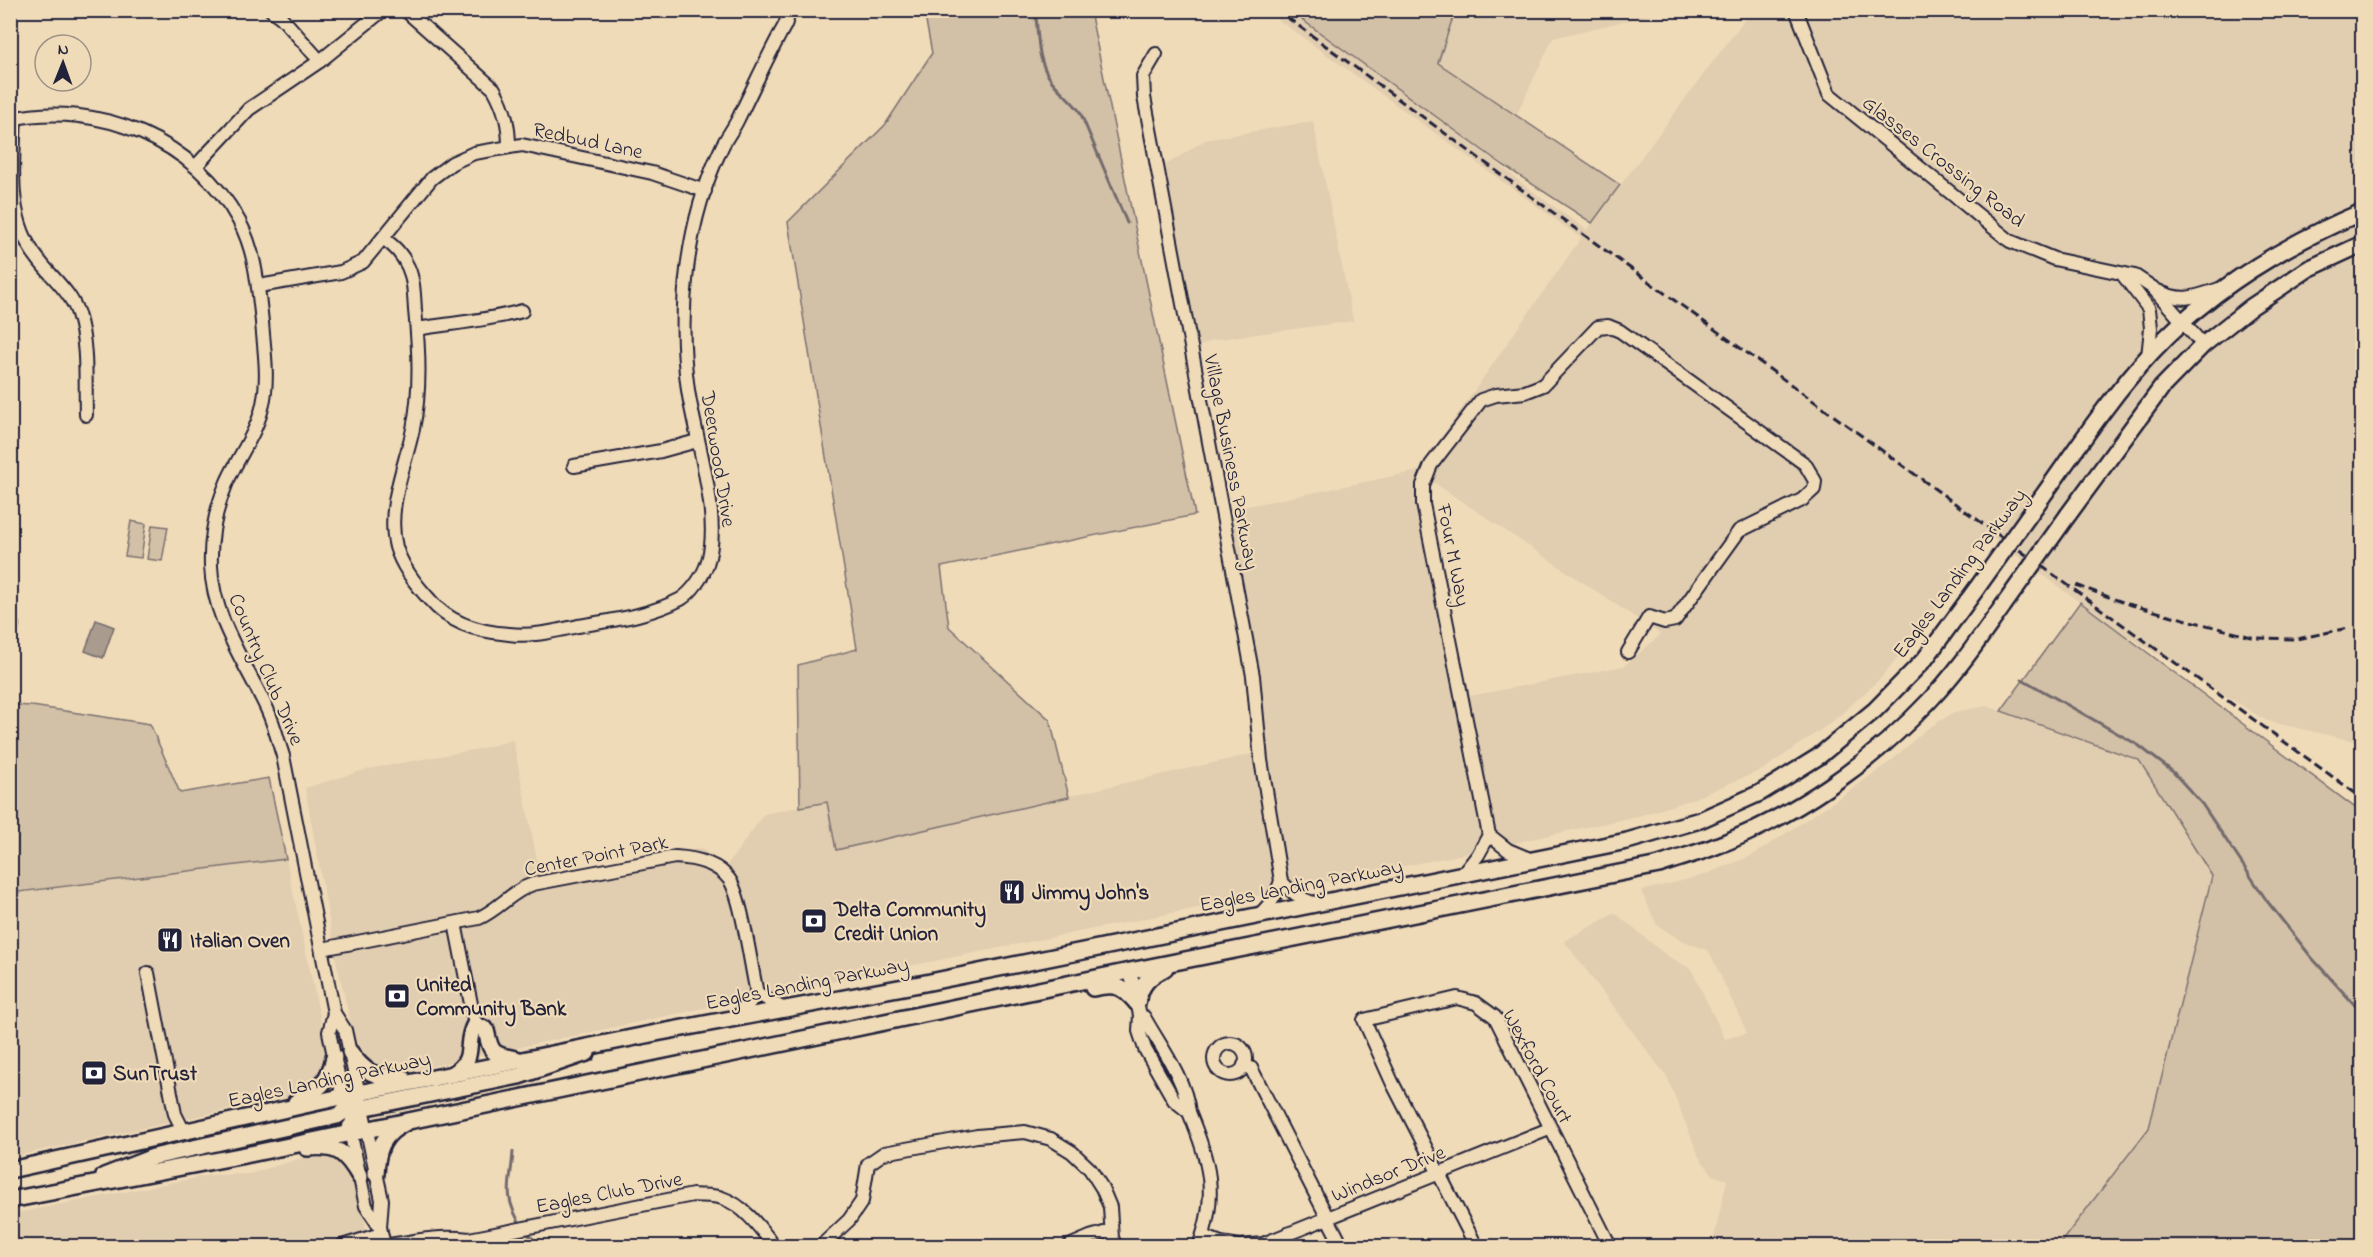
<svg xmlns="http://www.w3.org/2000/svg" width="2373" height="1257" font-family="'Indie Flower',sans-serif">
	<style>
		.built { fill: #e1cdb0; fill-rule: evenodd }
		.green { fill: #d2c0a7; stroke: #7a7171; stroke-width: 1.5 }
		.water { fill: #a99c8e; stroke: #736b6d; stroke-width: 1.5 }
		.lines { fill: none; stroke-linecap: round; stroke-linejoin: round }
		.stream { stroke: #736b6d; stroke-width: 3 }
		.minor-casing { stroke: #22223b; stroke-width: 16 }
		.major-casing { stroke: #22223b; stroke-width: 20 }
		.minor { stroke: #f0dbb9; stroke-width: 12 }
		.major { stroke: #f0dbb9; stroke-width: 15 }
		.rail { stroke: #22223b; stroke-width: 3; stroke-dasharray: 9 4.5; stroke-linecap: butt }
		.major-bridge-casing { stroke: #22223b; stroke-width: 20; stroke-linecap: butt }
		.major-bridge { stroke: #f0dbb9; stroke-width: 15 }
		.labels { text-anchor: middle; stroke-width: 4.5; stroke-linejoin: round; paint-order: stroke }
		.street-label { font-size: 21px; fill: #22223b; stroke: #f0dbb9 }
		.poi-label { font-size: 21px; font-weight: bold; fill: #22223b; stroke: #f0dbb9; text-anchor: start }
	</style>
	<rect width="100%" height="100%" fill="#f0dbb9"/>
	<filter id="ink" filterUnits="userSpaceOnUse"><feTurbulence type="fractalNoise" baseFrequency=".0167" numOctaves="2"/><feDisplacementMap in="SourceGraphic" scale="12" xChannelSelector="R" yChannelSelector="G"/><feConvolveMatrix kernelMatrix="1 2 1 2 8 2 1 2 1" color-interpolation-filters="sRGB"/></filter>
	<g filter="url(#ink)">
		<g class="built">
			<path d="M1266 11H1290L1478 147 1524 185 1587 230 1751 11H2362V743L2267 721 2116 629 1986 533 1925 624 1879 680 1832 722 1764 769 1690 800 1642 815 1459 855 737 1001 395 1074 373 1070 356 1046 337 964 305 788 368 769 479 749 513 740 541 880 701 848 725 868 764 814 827 801 836 849 1265 751 1214 513 1418 471 1581 238ZM1418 472 1660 634V635L1624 666 1460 698Z"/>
			<polygon points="1455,11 1666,11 1553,38 1517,114 1437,63"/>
			<polygon points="1313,121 1353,321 1213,340 1187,352 1166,165 1205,140"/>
			<polygon points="1987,706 2139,760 2212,876 2149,1128 2058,1246 1712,1246 1727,1180 1713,1175 1699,1157 1667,1077 1564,941 1615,913 1666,955 1691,969 1725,1039 1747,1033 1709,951 1679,939 1657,925 1641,891 1701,876 1753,855 1848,792 1891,761 1924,731 1954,712"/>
			<polygon points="286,859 330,1064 315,1091 11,1157 10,893"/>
			<polygon points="331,1154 349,1164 363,1212 369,1246 11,1246 11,1214 210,1175 249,1174 306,1157"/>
		</g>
		<g class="green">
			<polygon points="924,11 1090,11 1195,515 941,567 949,627 1050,720 1069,797 836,850 827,802 800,807 798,665 857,649 788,222 885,125 932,53"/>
			<polygon points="1290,11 1455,11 1438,63 1620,185 1592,223 1503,165"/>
			<polygon points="131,521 146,524 141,558 125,556"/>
			<polygon points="152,525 168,527 162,561 147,559"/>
			<polygon points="2080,602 2362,813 2362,1246 2058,1246 2149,1128 2212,876 2139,760 2001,711"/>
			<polygon points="11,705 32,706 150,724 180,793 269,778 286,859 11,893"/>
		</g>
		<polygon class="water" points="96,620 114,627 103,658 85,651"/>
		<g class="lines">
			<g class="stream">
				<path d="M1035 10C1039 35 1036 59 1051 80 1060 92 1072 100 1080 112L1127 223"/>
				<polyline points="2022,679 2138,745 2173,772 2202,804 2267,901 2312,958 2362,1013"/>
				<path d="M513 1152C511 1185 502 1194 521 1225"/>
				<polyline points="525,1231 540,1246"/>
			</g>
			<defs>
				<g id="minor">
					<polyline points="271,10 281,17 320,61"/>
					<path d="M405 10 494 89C505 109 509 125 509 147"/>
					<polyline points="1796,10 1829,94 2010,241 2054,259 2135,276 2153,288 2203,345"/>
					<path d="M1156 54 1143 76 1144 97 1253 676 1261 760 1281 881C1276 896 1270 905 1258 916"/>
					<path d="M15 118C13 166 6 219 38 259 52 278 71 292 78 314 88 346 85 381 86 415"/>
					<path d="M10 119C99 100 196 141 239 221 256 252 258 288 262 322 264 349 269 377 263 404 257 433 239 455 227 482 216 508 210 538 211 566 213 619 245 662 267 709 274 724 278 740 283 756L334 1013 345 1030 382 1200 380 1227 384 1246"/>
					<polyline points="196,166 249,109 320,61 383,10"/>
					<path d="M384 239C395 247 402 254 408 267 414 280 414 295 415 310 419 350 421 390 413 429 405 467 386 508 396 547 402 567 416 585 430 600 449 623 480 632 509 634 532 637 555 631 578 626 613 620 649 616 681 599 692 592 703 576 707 564 723 519 695 438 688 390 677 311 686 222 721 149 725 139 732 131 737 121 753 89 767 57 785 25L790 10"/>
					<polyline points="2123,275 2149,309 2151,328 2148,357"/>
					<polyline points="259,286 341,272 363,262 432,178 452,163 474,153 522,145 652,173 705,191"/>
					<path d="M2158 291C2182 303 2195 297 2219 289"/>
					<path d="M417 329C452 323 487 321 522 311"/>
					<polyline points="574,466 661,451 697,441"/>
					<polyline points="10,623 12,625"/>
					<polyline points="1532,860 1508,850 1489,835 1423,504 1423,485 1431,465 1481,400 1496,395 1525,392 1543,385 1598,327 1608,326 1620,331 1805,464 1815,481 1814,489 1802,500 1739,531 1675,620 1665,622 1649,617 1628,652"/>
					<polyline points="1463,874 1478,855 1489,835"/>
					<path d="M1281 881C1291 893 1301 899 1315 904"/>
					<polyline points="455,923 475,1024"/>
					<path d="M322 949 479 918C499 909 512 891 533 884L675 857C694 858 717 863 729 879 742 896 751 968 757 993L785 1010"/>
					<path d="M1130 971 1140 1015 1139 1031 1145 1049 1174 1100 1189 1112C1185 1078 1160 1046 1144 1017L1140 1015"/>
					<polyline points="148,973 175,1114 184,1132"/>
					<polyline points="334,1013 329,1032 344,1103"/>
					<polyline points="737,1018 757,993"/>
					<circle cx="1230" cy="1059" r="16"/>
					<polyline points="1244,1065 1251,1068 1342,1246"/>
					<path d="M1189 1112C1209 1162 1219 1193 1199 1246"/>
					<polyline points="349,1126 366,1206 380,1227"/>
					<polyline points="1203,1236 1221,1243 1240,1246"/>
					<polyline points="342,1246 381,1234"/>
					<path d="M384 1246C413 1241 440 1235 469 1239L693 1195C702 1196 714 1195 722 1198 744 1205 761 1229 774 1246"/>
					<polyline points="821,1246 849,1220 862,1201 868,1164 884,1153 977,1136 1025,1132 1051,1139 1072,1152 1090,1169 1102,1188 1110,1207 1112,1238 1116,1246"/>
					<polyline points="1069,1246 1090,1237 1111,1231"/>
					<polyline points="1240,1246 1263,1244 1549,1129"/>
					<polyline points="1476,1246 1392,1082 1364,1020 1457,998 1476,1003 1495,1017 1610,1246"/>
				</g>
				<g id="major">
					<path d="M2042 497C2077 448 2111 396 2152 352 2210 289 2284 245 2362 212"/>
					<polyline points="2068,515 2162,387 2203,345 2251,307 2308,269 2362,244"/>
					<path d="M1093 988C1116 983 1121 985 1137 1003"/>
					<path d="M1137 1003C1141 984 1148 977 1165 968"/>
					<path d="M350 1052C365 1074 375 1077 402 1077"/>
					<path d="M453 1074C478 1058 463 1044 475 1024L486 1030C491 1053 492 1055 516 1059"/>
					<path d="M296 1102C319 1089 329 1083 334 1057"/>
					<polyline points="351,1132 355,1113 362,1108 519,1076 587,1053"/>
					<path d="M307 1148C337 1145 345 1151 360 1177"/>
					<polyline points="10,1170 359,1093 656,1033 925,983 1627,841 1700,820 1760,793 1818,757 1875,710 1925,659 1977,588"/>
					<path d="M376 1174C377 1150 382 1134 405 1123"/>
					<polyline points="104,1176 153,1157 337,1116 346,1110 359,1093"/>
					<path d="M10 1200 250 1154 1130 971 1659 865C1676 859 1694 854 1711 848 1794 817 1870 764 1930 700 1957 672 1980 638 2003 606"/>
				</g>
			</defs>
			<use href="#minor" class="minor-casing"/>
			<use href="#major" class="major-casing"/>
			<use href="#minor" class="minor"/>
			<use href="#major" class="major"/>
			<g class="rail">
				<polyline points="1277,10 1540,203 2362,798"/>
				<polyline points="2076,585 2128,604 2255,638 2297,639 2348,628"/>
			</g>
			<defs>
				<g id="major-bridge">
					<polyline points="1977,588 2042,497"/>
					<polyline points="2003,606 2068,515"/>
				</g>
			</defs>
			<use href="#major-bridge" class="major-bridge-casing"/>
			<use href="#major-bridge" class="major-bridge"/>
		</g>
	</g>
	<defs>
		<symbol id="restaurant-square" viewBox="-11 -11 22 22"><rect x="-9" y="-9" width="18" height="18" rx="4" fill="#22223b" stroke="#f0dbb9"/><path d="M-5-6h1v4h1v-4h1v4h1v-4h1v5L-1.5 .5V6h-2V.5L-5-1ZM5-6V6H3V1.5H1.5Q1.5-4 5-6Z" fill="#fff"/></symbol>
		<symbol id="bank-square" viewBox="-11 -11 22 22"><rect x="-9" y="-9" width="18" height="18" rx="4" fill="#22223b" stroke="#f0dbb9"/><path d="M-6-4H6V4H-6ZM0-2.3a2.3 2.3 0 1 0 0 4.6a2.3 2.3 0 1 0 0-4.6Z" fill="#fff"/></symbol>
	</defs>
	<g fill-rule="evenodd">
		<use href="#restaurant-square" x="997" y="877" width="30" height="30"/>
		<use href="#bank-square" x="799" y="906" width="30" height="30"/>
		<use href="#restaurant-square" x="155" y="925" width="30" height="30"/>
		<use href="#bank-square" x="382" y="981" width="30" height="30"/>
		<use href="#bank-square" x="79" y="1058" width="30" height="30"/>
	</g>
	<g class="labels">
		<g class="street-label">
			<text transform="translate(588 140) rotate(12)" y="7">Redbud Lane</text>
			<text transform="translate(1944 161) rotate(38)" y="7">Glasses Crossing Road</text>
			<text transform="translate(719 459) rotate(81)" y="7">Deerwood Drive</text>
			<text transform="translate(1232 462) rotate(79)" y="7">Village Business Parkway</text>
			<text transform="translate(1454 555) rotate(79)" y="7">Four M Way</text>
			<text transform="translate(1959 573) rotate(-53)" y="7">Eagles Landing Parkway</text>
			<text transform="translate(267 669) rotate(67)" y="7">Country Club Drive</text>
			<text transform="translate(596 855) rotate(-11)" y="7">Center Point Park</text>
			<text transform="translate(1301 885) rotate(-11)" y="7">Eagles Landing Parkway</text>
			<text transform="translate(807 983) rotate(-11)" y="7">Eagles Landing Parkway</text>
			<text transform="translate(1538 1066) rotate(62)" y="7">Wexford Court</text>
			<text transform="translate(329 1079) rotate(-12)" y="7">Eagles Landing Parkway</text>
			<text transform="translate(1388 1173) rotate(-22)" y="7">Windsor Drive</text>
			<text transform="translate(609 1192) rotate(-11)" y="7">Eagles Club Drive</text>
		</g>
		<g class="poi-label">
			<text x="1032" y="899">Jimmy John's</text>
			<text x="834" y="916">Delta Community<tspan x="834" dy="24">Credit Union</tspan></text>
			<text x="190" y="947">Italian Oven</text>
			<text x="416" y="991">United<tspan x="416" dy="24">Community Bank</tspan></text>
			<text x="113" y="1080">SunTrust</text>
		</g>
	</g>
	<rect width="2373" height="1257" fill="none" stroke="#f0dbb9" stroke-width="36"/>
	<rect x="18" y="18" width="2337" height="1221" fill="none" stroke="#22223b" stroke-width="2" filter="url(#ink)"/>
	<g transform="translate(63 63) rotate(1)"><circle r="28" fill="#f0dbb9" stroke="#9e9187" stroke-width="1.5"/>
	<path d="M0-4.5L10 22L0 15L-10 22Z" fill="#22223b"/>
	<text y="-9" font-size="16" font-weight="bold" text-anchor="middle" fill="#22223b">N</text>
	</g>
</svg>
